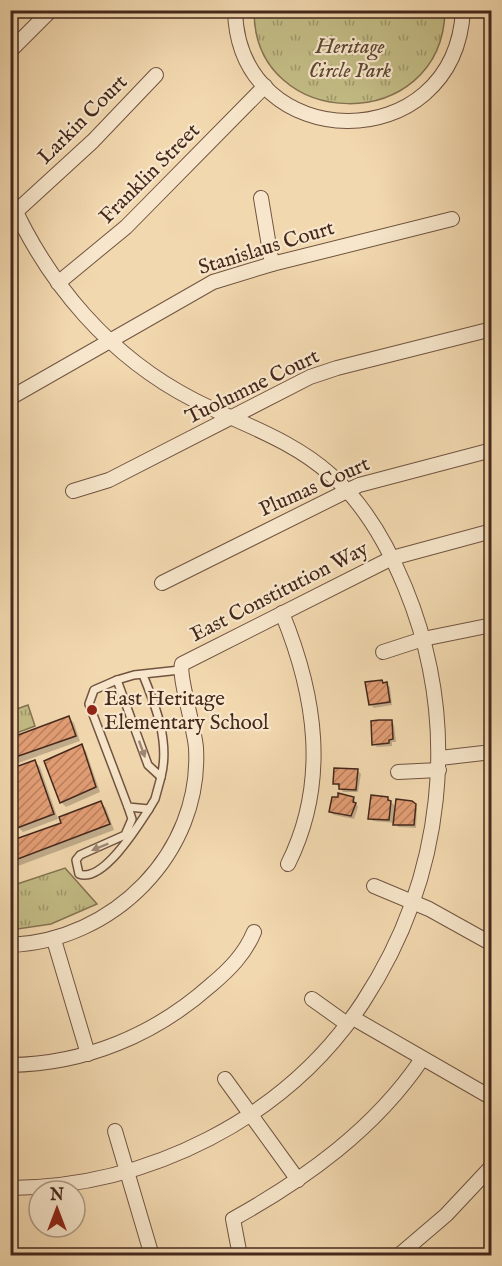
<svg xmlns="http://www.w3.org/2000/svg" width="502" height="1266" font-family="'IM FELL English',serif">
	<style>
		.park { fill: url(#park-tufts); stroke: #847250; stroke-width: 1.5 }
		.shadow { fill: #0003 }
		.building { fill: url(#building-hatch); stroke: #44281c; stroke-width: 1.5 }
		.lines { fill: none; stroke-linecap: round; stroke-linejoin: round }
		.lane-casing { stroke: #705441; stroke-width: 10 }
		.street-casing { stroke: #705441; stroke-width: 16 }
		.lane { stroke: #f7e6cb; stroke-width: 7 }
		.street { stroke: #f7e6cb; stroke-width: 14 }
		.oneway { fill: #9e8774 }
		.poi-dot { fill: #8f2418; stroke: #f7e6cb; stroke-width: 2 }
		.labels { text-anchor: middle; stroke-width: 4.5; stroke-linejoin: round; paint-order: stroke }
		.park-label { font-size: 21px; font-style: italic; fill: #5d4631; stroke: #f7e6cb }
		.street-label { font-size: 21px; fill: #44281c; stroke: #f7e6cb }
		.poi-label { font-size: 21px; fill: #44281c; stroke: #f7e6cb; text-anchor: start }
	</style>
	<defs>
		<pattern id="park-tufts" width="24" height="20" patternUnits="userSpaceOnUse" patternTransform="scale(1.5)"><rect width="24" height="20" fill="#c3bc85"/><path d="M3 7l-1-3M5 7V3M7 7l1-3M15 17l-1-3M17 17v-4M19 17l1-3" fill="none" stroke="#a0996c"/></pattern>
		<pattern id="building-hatch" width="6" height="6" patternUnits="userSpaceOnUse" patternTransform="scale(1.5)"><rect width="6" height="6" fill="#e29d74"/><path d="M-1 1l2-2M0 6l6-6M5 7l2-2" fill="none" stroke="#b9805e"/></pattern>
	</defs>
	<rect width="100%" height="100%" fill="#f2d8af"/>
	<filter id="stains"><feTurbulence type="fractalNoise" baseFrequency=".00333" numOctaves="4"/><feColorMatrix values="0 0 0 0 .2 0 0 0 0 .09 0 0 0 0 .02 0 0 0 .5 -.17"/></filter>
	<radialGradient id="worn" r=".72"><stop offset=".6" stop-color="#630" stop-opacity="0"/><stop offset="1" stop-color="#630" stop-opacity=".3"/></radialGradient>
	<g class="park">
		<path d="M254 11H445C442 136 254 133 254 11Z"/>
		<polygon points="28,705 35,726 14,734 11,711"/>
		<polygon points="65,868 97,904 51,924 11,930 11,886"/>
	</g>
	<g class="shadow">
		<polygon points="382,681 390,687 392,705 374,708 371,705"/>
		<polygon points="69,718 74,723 80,741 10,766 10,739"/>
		<polygon points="391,721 394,725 396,742 392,742 392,746 377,747 374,744"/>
		<polygon points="81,746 86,751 100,792 66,807 61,802"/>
		<polygon points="35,762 40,767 58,819 23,832 18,827"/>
		<polygon points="358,771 361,774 358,792 343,792 335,783"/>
		<polygon points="353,798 358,807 354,819 334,815 330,812"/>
		<polygon points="387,798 397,808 411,802 417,808 416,828 398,827 395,823 373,821 370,818"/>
		<polygon points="101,803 106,808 114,830 10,869 10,843 61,825"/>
		<polygon points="10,819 16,834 10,836"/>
	</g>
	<g class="building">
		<polygon points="278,10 288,10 288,16 277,15"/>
		<polygon points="382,680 383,683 387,682 390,702 369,705 365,682"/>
		<polygon points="69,716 76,736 10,759 10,738"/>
		<polygon points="379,720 392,720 393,739 389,740 389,743 372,745 371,721"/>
		<polygon points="82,744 96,787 60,803 44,761"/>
		<polygon points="35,760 54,814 17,828 10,810 10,769"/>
		<polygon points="334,768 358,769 356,790 339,789 339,784 333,784"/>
		<polygon points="338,793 354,797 353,802 356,803 351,816 329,812 332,797 338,797"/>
		<polygon points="371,795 388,797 388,800 391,801 389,820 368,819"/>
		<polygon points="396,799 412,801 416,804 414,825 393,825"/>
		<polygon points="101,801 110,824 10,862 10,841 61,823 59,817"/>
	</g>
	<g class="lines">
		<defs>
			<g id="lane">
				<path d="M143 675C156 707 170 742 161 777L148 765 117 680 134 675 180 670"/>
				<polyline points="117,680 94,690 89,704 128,807 149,809 155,799 161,777"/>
				<path d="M128 807 132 819 125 835 80 855 76 860 79 874C103 883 138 826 149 809"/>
			</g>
			<g id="street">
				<path d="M235 10C238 156 455 160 463 10"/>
				<polyline points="10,51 51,10"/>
				<polyline points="261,198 272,264"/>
				<path d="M10 199C48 284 110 357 194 400 241 424 291 439 331 475 365 504 388 546 405 587 462 725 444 878 363 1002 286 1119 148 1187 10 1188"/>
				<polyline points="10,217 93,141 156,75"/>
				<polyline points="58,283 126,227 265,86"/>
				<polyline points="10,398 213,282 272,264 452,219"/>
				<polyline points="73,491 109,480 310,377 337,368 492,329"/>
				<polyline points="162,583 359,485 492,450"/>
				<path d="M282 613C316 696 329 782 288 864"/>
				<polyline points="383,652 423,639 492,625"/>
				<polyline points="440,758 492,752"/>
				<polyline points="398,772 439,770"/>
				<polyline points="374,886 429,909 492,944"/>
				<polyline points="54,940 88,1054"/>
				<path d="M10 945C113 941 202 853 196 748 195 730 178 675 182 664L392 558 492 531"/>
				<polyline points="312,999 347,1024"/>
				<polyline points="353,1018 492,1098"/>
				<path d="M10 1065C85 1064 155 1035 211 985 229 970 245 954 254 932"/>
				<polyline points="225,1079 298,1180"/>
				<polyline points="115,1131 152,1256"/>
				<path d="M240 1256 233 1219C305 1179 375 1129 422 1059"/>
				<polyline points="398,1256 446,1215 492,1166"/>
			</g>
		</defs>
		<use href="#lane" class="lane-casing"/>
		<use href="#street" class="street-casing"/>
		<use href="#lane" class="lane"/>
		<use href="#street" class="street"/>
	</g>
	<defs><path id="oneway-solid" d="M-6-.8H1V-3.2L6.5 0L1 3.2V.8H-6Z" transform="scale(1.5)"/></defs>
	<g class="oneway">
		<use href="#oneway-solid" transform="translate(142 749) rotate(70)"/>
		<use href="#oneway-solid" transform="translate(100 847) rotate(158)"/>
	</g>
	<circle class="poi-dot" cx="92" cy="710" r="6"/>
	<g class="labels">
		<g class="park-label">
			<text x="350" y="53">Heritage<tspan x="350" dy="24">Circle Park</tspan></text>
		</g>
		<g class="street-label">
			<text transform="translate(82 119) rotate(-45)" y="7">Larkin Court</text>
			<text transform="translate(149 173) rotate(-45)" y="7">Franklin Street</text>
			<text transform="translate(266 247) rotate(-17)" y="7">Stanislaus Court</text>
			<text transform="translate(252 386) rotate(-26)" y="7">Tuolumne Court</text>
			<text transform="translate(314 486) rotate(-24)" y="7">Plumas Court</text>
			<text transform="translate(279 591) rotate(-27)" y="7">East Constitution Way</text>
		</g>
		<g class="poi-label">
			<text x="104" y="705">East Heritage<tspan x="104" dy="24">Elementary School</tspan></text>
		</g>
	</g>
	<rect width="502" height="1266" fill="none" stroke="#f2d8af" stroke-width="36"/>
	<rect x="12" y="12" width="478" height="1242" fill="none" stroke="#44281c" stroke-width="3"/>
	<rect x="18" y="18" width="466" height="1230" fill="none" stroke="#44281c" stroke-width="1.5"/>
	<g transform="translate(57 1209)"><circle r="28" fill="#f7e6cb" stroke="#af9a85" stroke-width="1.5"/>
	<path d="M0-4.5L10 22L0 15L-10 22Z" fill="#8f2418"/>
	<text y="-9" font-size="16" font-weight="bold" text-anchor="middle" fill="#44281c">N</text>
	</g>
	<rect width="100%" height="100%" filter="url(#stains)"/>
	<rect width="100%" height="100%" fill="url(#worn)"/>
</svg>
